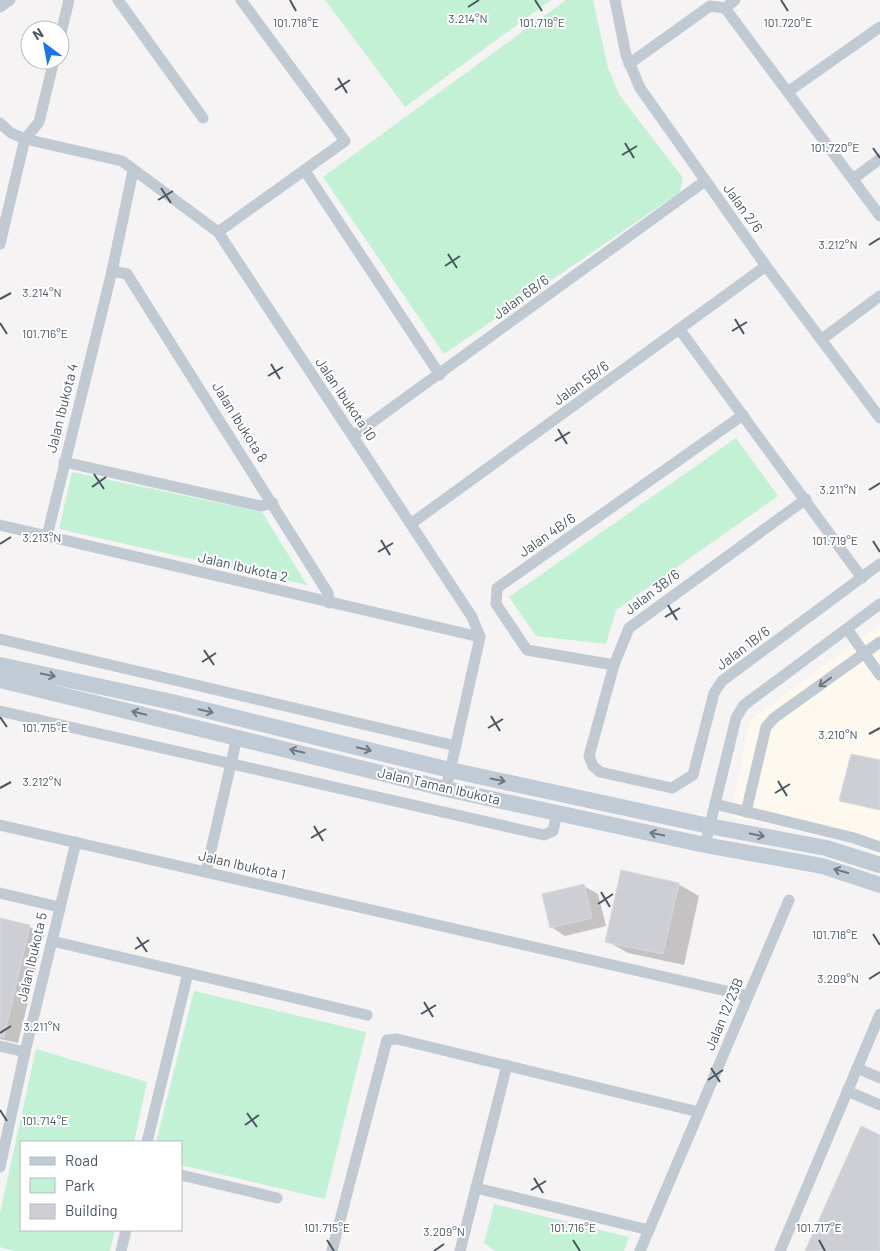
<svg xmlns="http://www.w3.org/2000/svg" width="880" height="1251" font-family="Barlow,sans-serif">
	<style>
		.commercial { fill: #fdf9ef }
		.green { fill: #c3f1d5 }
		.shadow { fill: #0003 }
		.building { fill: #cdcfd5; stroke: #d7d9de }
		.lines { fill: none; stroke-linecap: round; stroke-linejoin: round }
		.minor { stroke: #c1cad2; stroke-width: 11 }
		.secondary { stroke: #c1cbd6; stroke-width: 16 }
		.oneway { stroke: #6e7984 }
		.oneway2 { stroke: #6e7983 }
		.ticks { fill: none; stroke: #4a5661; stroke-width: 2 }
		.labels { text-anchor: middle; stroke-width: 4; stroke-linejoin: round; paint-order: stroke }
		.street-label { font-size: 14px; fill: #4a5661; stroke: #fff }
		.ticks-label { font-size: 12px; text-anchor: middle; fill: #4a5661; stroke: #fff; stroke-width: 4; stroke-linejoin: round; paint-order: stroke }
	</style>
	<rect width="100%" height="100%" fill="#f5f3f3"/>
	<polygon class="commercial" points="880,624 880,855 848,842 731,817 750,720"/>
	<g class="green">
		<polygon points="325,0 551,0 405,107"/>
		<polygon points="566,0 593,0 608,68 620,96 683,178 680,192 444,354 323,177"/>
		<polygon points="736,438 778,496 616,610 606,644 536,636 509,597"/>
		<polygon points="72,472 262,512 307,585 59,529"/>
		<polygon points="194,991 366,1032 325,1199 181,1165 181,1142 156,1142"/>
		<polygon points="36,1049 147,1082 134,1142 21,1142 21,1230 115,1230 110,1251 14,1251 0,1247 0,1213"/>
		<polygon points="494,1204 629,1237 624,1251 495,1251 484,1243"/>
	</g>
	<g class="shadow">
		<polygon points="880,761 880,810 841,801"/>
		<polygon points="678,884 699,896 684,965 628,953 607,941"/>
		<polygon points="584,886 598,894 606,926 565,936 551,927"/>
		<polygon points="0,919 30,927 44,935 18,1043 0,1039"/>
	</g>
	<g class="building">
		<polygon points="851,754 880,760 880,810 839,801"/>
		<polygon points="621,870 679,883 663,954 605,942"/>
		<polygon points="584,884 592,918 550,928 542,894"/>
		<polygon points="0,918 30,925 4,1037 0,1037"/>
		<polygon points="861,1126 880,1135 880,1251 805,1251"/>
	</g>
	<g class="lines">
		<g class="minor">
			<polyline points="118,0 203,118"/>
			<polyline points="615,0 626,55 640,88 766,266 880,418"/>
			<polyline points="0,7 10,0"/>
			<polyline points="725,8 880,216"/>
			<polyline points="60,37 69,0"/>
			<polyline points="629,64 710,6 725,8 735,0"/>
			<polyline points="789,91 880,27"/>
			<polyline points="0,123 11,133 25,139 122,161 218,232 472,617 480,637 446,789"/>
			<polyline points="305,171 440,375"/>
			<polyline points="853,179 880,159"/>
			<polyline points="218,232 345,141 241,0"/>
			<polyline points="0,244 22,151 25,139 39,122 54,60"/>
			<polyline points="112,271 127,274 328,593 329,603"/>
			<polyline points="680,330 862,578"/>
			<polyline points="822,339 880,296"/>
			<polyline points="353,436 705,181"/>
			<polyline points="64,462 261,506 273,503"/>
			<polyline points="806,499 629,628 614,665 589,756 593,766 600,772 672,788 693,775 714,693 722,681 880,564"/>
			<polyline points="412,523 766,266"/>
			<polyline points="0,525 480,637"/>
			<polyline points="47,536 112,271 133,171"/>
			<polyline points="847,629 880,675"/>
			<polyline points="0,639 456,746"/>
			<polyline points="614,665 527,650 496,604 497,588 743,415"/>
			<polyline points="0,711 544,835 553,831 557,813"/>
			<polyline points="715,804 854,838 880,847"/>
			<polyline points="746,812 766,727 774,718 880,642"/>
			<polyline points="0,825 748,996"/>
			<polyline points="705,845 736,718 744,705 880,604"/>
			<polyline points="206,872 237,737"/>
			<polyline points="0,893 59,907"/>
			<polyline points="52,941 367,1015"/>
			<polyline points="0,1046 25,1052"/>
			<polyline points="857,1068 880,1078"/>
			<polyline points="847,1091 880,1105"/>
			<polyline points="147,1142 188,973"/>
			<polyline points="0,1167 25,1052 76,842"/>
			<polyline points="181,1175 277,1198"/>
			<polyline points="476,1188 649,1230"/>
			<polyline points="121,1251 126,1230"/>
			<polyline points="332,1251 387,1040 397,1039 699,1112"/>
			<polyline points="460,1251 507,1065"/>
			<polyline points="640,1251 789,900"/>
			<polyline points="780,1251 880,1014"/>
		</g>
		<g class="secondary">
			<polyline points="0,665 172,702 450,770 709,826 826,848 880,865"/>
			<polyline points="0,680 446,789 705,845 822,866 880,885"/>
		</g>
	</g>
	<defs><path id="oneway-shaft" d="M-6 0H5M1.5-3L5.5 0L1.5 3" fill="none" stroke-width="1.6" stroke-linecap="round" stroke-linejoin="round" transform="scale(1.25)"/></defs>
	<g class="oneway">
		<use href="#oneway-shaft" transform="translate(48 675) rotate(12)"/>
		<use href="#oneway-shaft" transform="translate(206 711) rotate(14)"/>
		<use href="#oneway-shaft" transform="translate(139 713) rotate(-166)"/>
		<use href="#oneway-shaft" transform="translate(364 749) rotate(14)"/>
		<use href="#oneway-shaft" transform="translate(297 751) rotate(-167)"/>
		<use href="#oneway-shaft" transform="translate(498 780) rotate(12)"/>
		<use href="#oneway-shaft" transform="translate(657 834) rotate(-168)"/>
		<use href="#oneway-shaft" transform="translate(757 835) rotate(11)"/>
		<use href="#oneway-shaft" transform="translate(841 871) rotate(-164)"/>
	</g>
	<use class="oneway2" href="#oneway-shaft" transform="translate(825 682) rotate(144)"/>
	<path class="ticks" d="M290 0 296 11M535 0 542 11M781 0 788 11M468 7 479 0M338 78 347 93M335 90 350 80M625 143 634 158M873 148 880 158M622 155 637 146M161 188 171 203M158 200 173 191M869 245 880 238M448 254 457 268M445 266 460 256M0 299 11 293M735 319 744 334M0 323 7 334M732 331 747 322M271 364 280 379M268 376 283 367M558 429 567 444M555 441 570 432M94 474 104 489M92 487 106 477M869 490 880 483M381 540 390 555M873 541 880 552M0 544 11 537M378 552 393 543M668 605 677 620M665 617 680 608M204 650 214 665M202 662 216 653M491 716 500 731M0 717 7 727M488 728 503 719M869 734 880 728M778 781 787 796M0 788 11 782M775 793 790 784M314 826 323 841M311 838 326 829M601 892 610 907M598 904 613 894M873 934 880 945M137 937 147 952M135 949 149 940M869 979 880 972M424 1002 433 1017M421 1014 436 1005M0 1033 11 1026M711 1068 720 1082M708 1080 723 1070M0 1110 7 1121M247 1113 257 1127M245 1125 259 1115M534 1178 543 1193M531 1190 546 1181M327 1240 334 1251M573 1240 580 1251M819 1240 825 1251M434 1251 444 1244"/>
	<g class="labels">
		<g class="street-label">
			<text transform="translate(743 208) rotate(54)" y="5">Jalan 2/6</text>
			<text transform="translate(521 297) rotate(-36)" y="5">Jalan 6B/6</text>
			<text transform="translate(581 383) rotate(-36)" y="5">Jalan 5B/6</text>
			<text transform="translate(346 399) rotate(56)" y="5">Jalan Ibukota 10</text>
			<text transform="translate(62 408) rotate(-76)" y="5">Jalan Ibukota 4</text>
			<text transform="translate(240 422) rotate(58)" y="5">Jalan Ibukota 8</text>
			<text transform="translate(547 535) rotate(-35)" y="5">Jalan 4B/6</text>
			<text transform="translate(243 567) rotate(13)" y="5">Jalan Ibukota 2</text>
			<text transform="translate(652 592) rotate(-37)" y="5">Jalan 3B/6</text>
			<text transform="translate(743 648) rotate(-37)" y="5">Jalan 1B/6</text>
			<text transform="translate(439 786) rotate(13)" y="5">Jalan Taman Ibukota</text>
			<text transform="translate(242 865) rotate(13)" y="5">Jalan Ibukota 1</text>
			<text transform="translate(32 957) rotate(-77)" y="5">Jalan Ibukota 5</text>
			<text transform="translate(724 1014) rotate(-67)" y="5">Jalan 12/23B</text>
		</g>
	</g>
	<g class="ticks-label">
		<text x="468" y="23">3.214°N</text>
		<text x="296" y="27">101.718°E</text>
		<text x="788" y="27">101.720°E</text>
		<text x="542" y="27">101.719°E</text>
		<text x="835" y="152">101.720°E</text>
		<text x="838" y="249">3.212°N</text>
		<text x="42" y="297">3.214°N</text>
		<text x="45" y="338">101.716°E</text>
		<text x="838" y="494">3.211°N</text>
		<text x="42" y="542">3.213°N</text>
		<text x="835" y="545">101.719°E</text>
		<text x="45" y="732">101.715°E</text>
		<text x="838" y="739">3.210°N</text>
		<text x="42" y="786">3.212°N</text>
		<text x="835" y="939">101.718°E</text>
		<text x="838" y="983">3.209°N</text>
		<text x="42" y="1031">3.211°N</text>
		<text x="45" y="1125">101.714°E</text>
		<text x="327" y="1232">101.715°E</text>
		<text x="573" y="1232">101.716°E</text>
		<text x="819" y="1232">101.717°E</text>
		<text x="444" y="1236">3.209°N</text>
	</g>
	<rect x="20" y="1141" width="162" height="90" fill="#ffffff" stroke="#b7bbc0"/>
	<rect x="30" y="1157" width="25" height="8" fill="#c1cbd6" stroke="#b7bbc0"/>
	<text x="65" y="1166" font-size="15" fill="#4a5661">Road</text>
	<rect x="30" y="1178" width="25" height="15" fill="#c3f1d5" stroke="#b7bbc0"/>
	<text x="65" y="1191" font-size="15" fill="#4a5661">Park</text>
	<rect x="30" y="1204" width="25" height="15" fill="#cdcfd5" stroke="#b7bbc0"/>
	<text x="65" y="1216" font-size="15" fill="#4a5661">Building</text>
	<g transform="translate(45 45) rotate(328)"><circle r="24" fill="#ffffff" stroke="#b7bbc0"/>
	<path d="M0-4L9 19L0 12L-9 19Z" fill="#1a73e8"/>
	<text y="-8" font-size="14" font-weight="bold" text-anchor="middle" fill="#4a5661">N</text>
	</g>
</svg>
